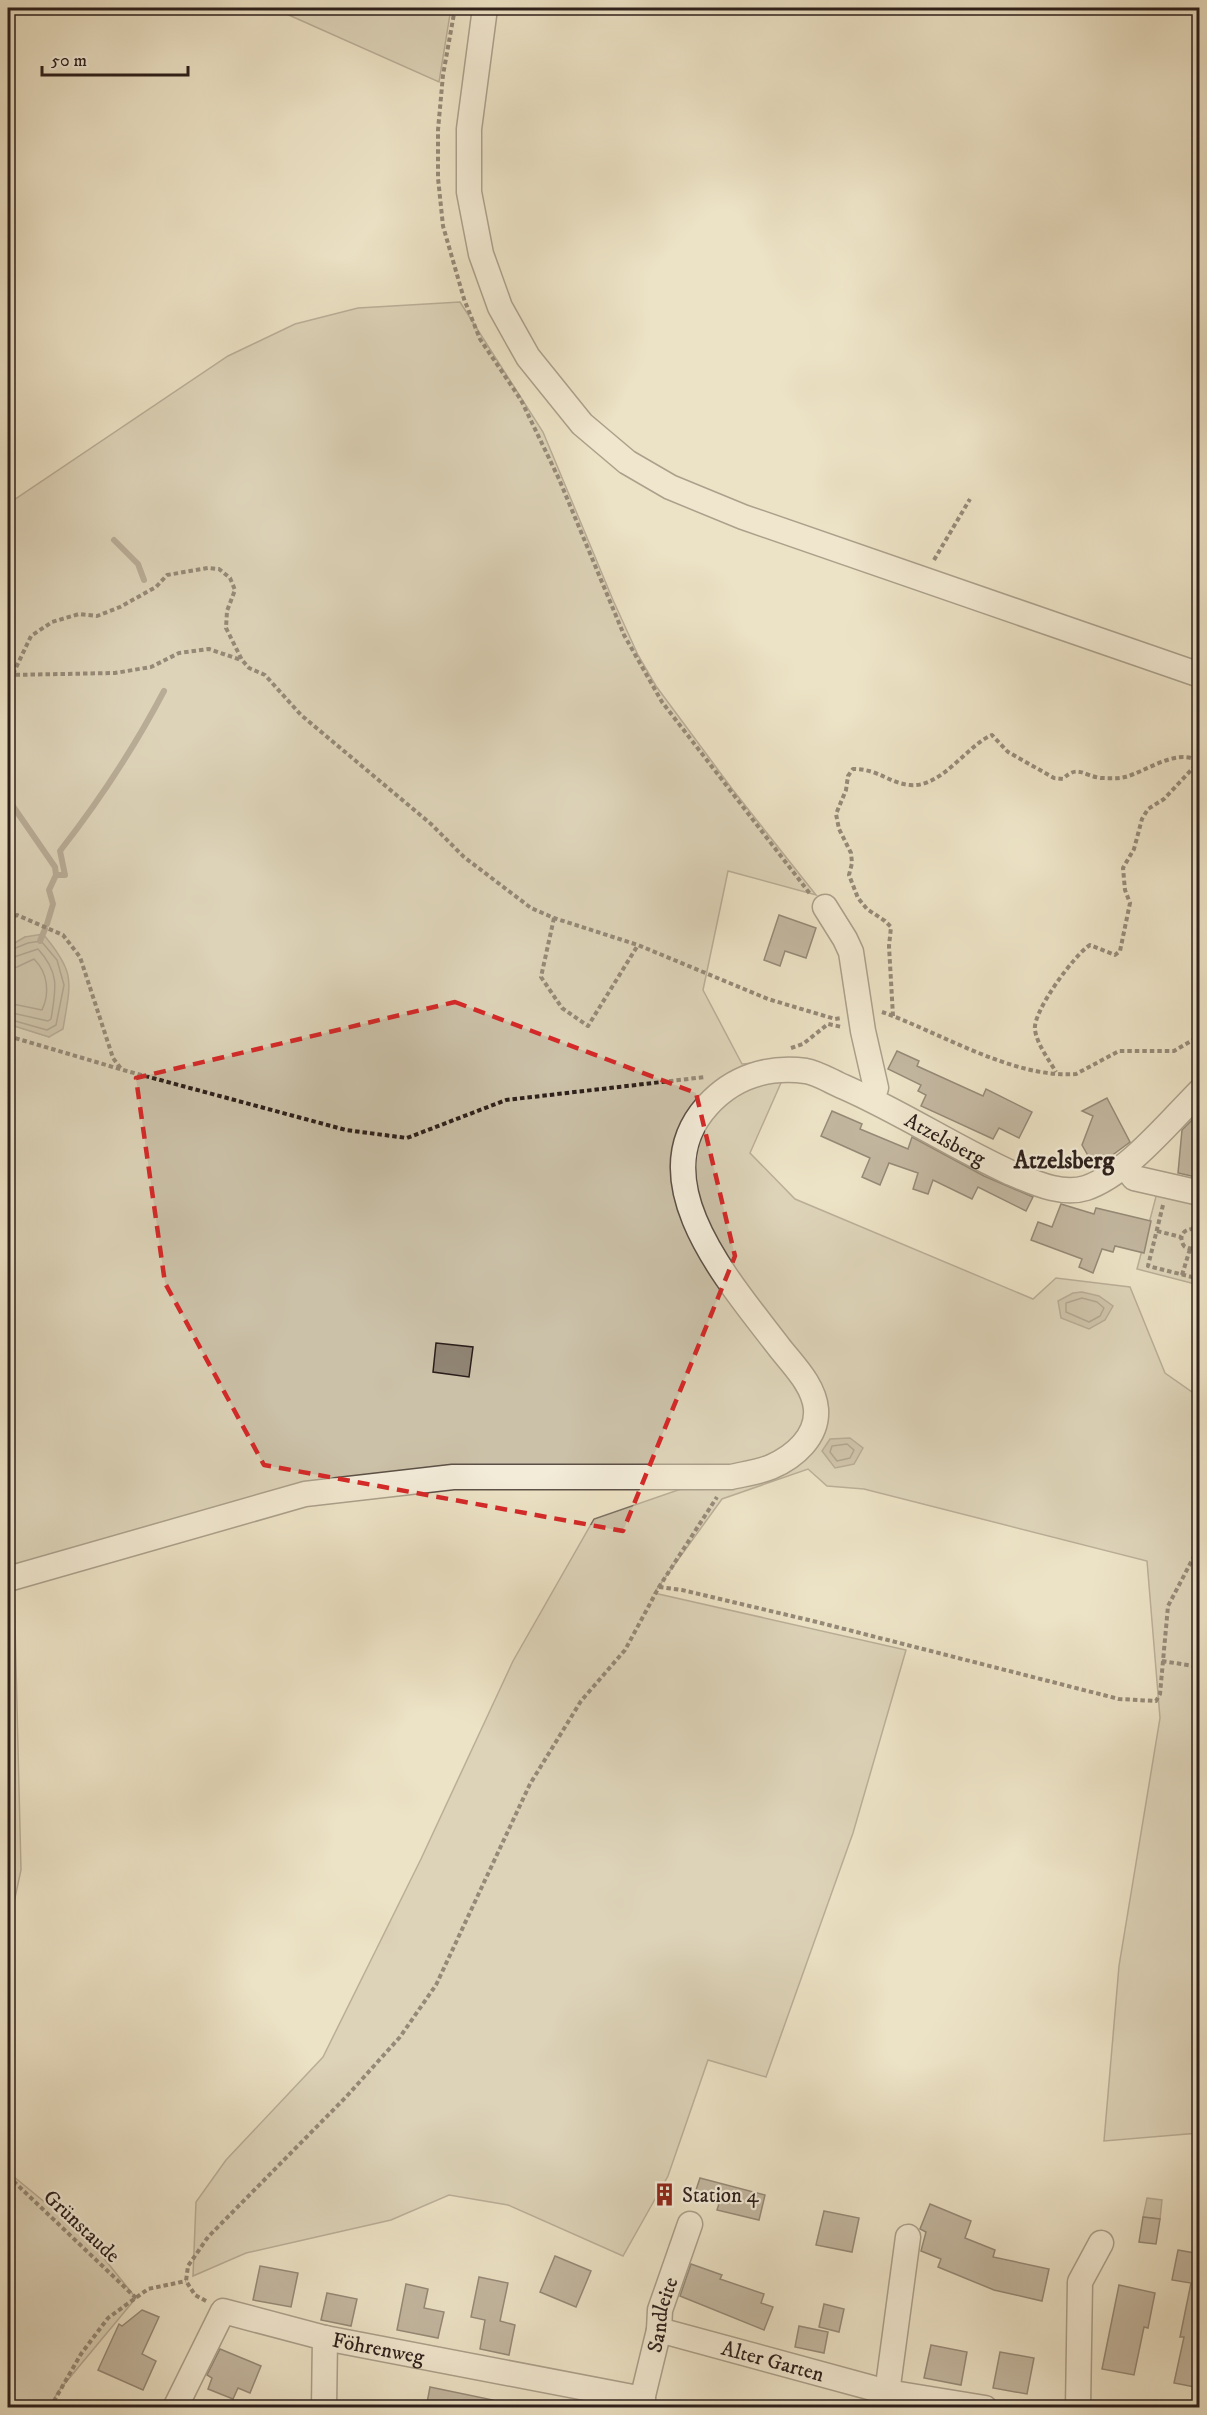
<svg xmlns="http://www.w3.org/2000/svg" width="1207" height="2415" font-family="'IM FELL DW Pica',serif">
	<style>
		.green { fill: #cbc1a8; stroke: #7c7062; stroke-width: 1.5 }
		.water { fill: #aba08b; stroke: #786c5e; stroke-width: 1.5 }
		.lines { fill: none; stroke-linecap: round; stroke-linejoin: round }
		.shore { stroke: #6c6053; stroke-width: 1.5 }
		.stream { stroke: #786c5e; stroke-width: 6 }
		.building { fill: #908473; stroke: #2c1f1b; stroke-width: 1.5 }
		.minor-casing { stroke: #5c5046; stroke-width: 27 }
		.path { stroke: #2c1f1b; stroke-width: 4; stroke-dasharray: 4.5 3; stroke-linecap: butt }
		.minor { stroke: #f3ecd9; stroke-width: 24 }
		.marked { fill: none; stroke: #d62828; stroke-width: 4.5; stroke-dasharray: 12 8; stroke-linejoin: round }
		.labels { text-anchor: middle; stroke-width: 4.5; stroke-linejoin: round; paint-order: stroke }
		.street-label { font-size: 21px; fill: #2c1f1b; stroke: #f3ecd9 }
		.poi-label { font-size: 21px; fill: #2c1f1b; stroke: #f3ecd9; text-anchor: start }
		.quarter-label { font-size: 24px; font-weight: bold; fill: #2c1f1b; stroke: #f3ecd9 }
	</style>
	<rect width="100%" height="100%" fill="#ece2c5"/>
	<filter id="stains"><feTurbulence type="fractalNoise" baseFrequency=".00333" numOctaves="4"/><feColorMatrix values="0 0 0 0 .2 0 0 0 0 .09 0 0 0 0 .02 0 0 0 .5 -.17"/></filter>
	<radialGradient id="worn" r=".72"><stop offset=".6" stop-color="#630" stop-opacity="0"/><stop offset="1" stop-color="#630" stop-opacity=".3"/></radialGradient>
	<g class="green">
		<polygon points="273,8 451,8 439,82"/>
		<polygon points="460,302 543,432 613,600 638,655 656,686 733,790 816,895 728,871 703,990 742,1064 791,1060 750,1153 795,1199 1033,1299 1056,1278 1130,1287 1165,1373 1199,1397 1199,2133 1104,2141 1119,1966 1160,1718 1147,1561 864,1489 827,1486 808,1469 722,1499 654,1593 906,1650 853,1833 766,2077 708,2060 668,2176 623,2256 508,2205 449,2195 391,2220 246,2253 193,2276 196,2202 226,2160 323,2057 421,1859 513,1661 594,1519 681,1489 453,1477 305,1494 14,1583 21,1870 8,1930 8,1024 49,1037 25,937 8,947 8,504 228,356 295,324 358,308"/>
		<polygon points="1158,1189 1199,1199 1199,1285 1137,1269"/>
		<polygon points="8,2172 86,2236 136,2298 57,2393 51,2407 8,2407"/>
	</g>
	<g class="water">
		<path d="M43 934C76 973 71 981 63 1029L49 1037 8 1024V947L25 937Z"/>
		<polygon points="1082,1292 1099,1296 1113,1306 1105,1320 1089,1329 1061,1318 1058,1301 1073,1293"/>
		<polygon points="850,1438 863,1448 854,1464 835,1468 822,1451 830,1439"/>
		<polygon points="1147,2198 1162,2200 1160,2219 1143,2217"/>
	</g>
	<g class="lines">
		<g class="shore">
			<polyline points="8,951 28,943 41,941 57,960 64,985 56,1025 47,1030 8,1019"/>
			<path d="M8 959 38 949C60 973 56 989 51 1019L48 1021 8 1012"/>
			<path d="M8 968 17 967 34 959C48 973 50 993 42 1010L8 1003"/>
			<polygon points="1082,1298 1097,1302 1104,1308 1100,1316 1089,1322 1066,1312 1066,1303"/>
			<polygon points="847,1444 854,1450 850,1458 837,1461 830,1452 832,1446"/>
		</g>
		<g class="stream">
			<polyline points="114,540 138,564 144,580"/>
			<polyline points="8,799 55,867 56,875 49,890 53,904 47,924"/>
			<path d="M56 875H65L60 851C99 801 134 748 164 691"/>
			<polyline points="40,941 45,929"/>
		</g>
	</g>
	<g class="building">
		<polygon points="779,915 816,928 806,958 785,951 780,966 764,960"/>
		<polygon points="897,1051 919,1061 917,1066 983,1096 986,1089 1032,1112 1019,1138 999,1128 993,1139 921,1106 926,1095 918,1091 921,1085 888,1069"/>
		<polygon points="1107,1098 1130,1142 1095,1168 1082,1145 1093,1116 1082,1111"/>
		<polygon points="832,1111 862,1124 860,1129 908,1149 912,1137 984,1176 1033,1197 1026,1211 978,1187 972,1199 933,1180 928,1194 913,1189 918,1173 889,1163 880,1185 862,1177 870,1158 821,1136"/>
		<polygon points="1192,1120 1200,1121 1200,1178 1178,1173 1182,1130"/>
		<polygon points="1061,1204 1094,1214 1096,1208 1151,1221 1144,1253 1115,1246 1113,1252 1102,1249 1093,1273 1079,1267 1082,1259 1031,1240 1038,1222 1052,1227"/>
		<polygon points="436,1343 473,1347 469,1377 433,1372"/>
		<polygon points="700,2178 765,2195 759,2220 717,2210 719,2204 694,2196"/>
		<polygon points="930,2204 971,2221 965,2238 995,2250 993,2257 1049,2269 1042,2301 994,2290 938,2267 941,2259 921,2251 926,2232 920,2229"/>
		<polygon points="824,2211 859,2218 852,2252 816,2245"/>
		<polygon points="1143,2217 1160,2219 1156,2244 1139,2242"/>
		<polygon points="1178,2250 1200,2254 1200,2388 1174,2383 1184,2337 1180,2337 1191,2283 1172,2280"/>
		<polygon points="555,2256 591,2271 576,2307 540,2292"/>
		<polygon points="691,2264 722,2275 720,2279 764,2294 761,2303 773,2307 764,2330 680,2296"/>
		<polygon points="260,2266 298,2273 291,2307 253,2300"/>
		<polygon points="479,2277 508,2283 500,2321 515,2325 509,2355 480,2349 485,2320 471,2317"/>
		<polygon points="406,2284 428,2289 424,2308 444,2312 438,2338 397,2330"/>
		<polygon points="1119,2285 1155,2293 1148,2328 1144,2327 1134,2375 1102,2369"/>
		<polygon points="327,2293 357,2299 351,2326 321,2320"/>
		<polygon points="824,2304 844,2309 839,2332 819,2327"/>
		<polygon points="142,2310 159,2317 142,2354 156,2361 143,2390 98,2370 119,2324 122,2326"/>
		<polygon points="799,2326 828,2332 824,2353 795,2347"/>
		<polygon points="931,2345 967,2352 961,2385 924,2378"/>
		<polygon points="220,2349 261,2366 250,2393 238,2388 233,2399 208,2389 212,2378 207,2375"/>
		<polygon points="1000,2352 1034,2358 1027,2394 993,2388"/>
		<polygon points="430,2387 493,2400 492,2408 426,2408"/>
	</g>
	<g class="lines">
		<defs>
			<g id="minor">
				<polyline points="485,8 469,129 469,192 481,254 500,307 528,357 582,424 627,462 670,487 743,517 1200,675"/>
				<polyline points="825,907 845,939 851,952 863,1031 876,1088 871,1099"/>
				<polyline points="1125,1166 1134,1178 1200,1193"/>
				<path id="s1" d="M8 1579 305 1494 453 1477H731C744 1474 759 1472 771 1467 794 1457 818 1437 816 1409 814 1385 793 1365 779 1347 732 1285 639 1182 707 1106 733 1077 768 1066 806 1071 818 1073 832 1082 844 1087 901 1112 954 1147 1011 1173 1033 1182 1061 1196 1086 1188 1127 1174 1169 1122 1200 1091"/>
				<path id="s2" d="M659 2330 887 2392 985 2408"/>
				<path id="s3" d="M175 2408 223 2311 325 2338 643 2399"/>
				<polyline points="324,2408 325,2338"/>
				<path id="s4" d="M640 2408 659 2330 660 2310 690 2224"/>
				<polyline points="885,2408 908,2237"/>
				<polyline points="1078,2408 1080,2282 1101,2243"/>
			</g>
		</defs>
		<use href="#minor" class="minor-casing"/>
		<g class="path">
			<polyline points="455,8 443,75 438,130 438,178 443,226 464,299 480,339 521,400 559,479 624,635 662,702 811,895"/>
			<polyline points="934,560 970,499"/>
			<polyline points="13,674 31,636 52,622 79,614 97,616 120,607 156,587 167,575 208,568 219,569 230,578 235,590 227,611 226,628 242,660 249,668 265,675 301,715 431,824 464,857 531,908 554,918 638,945 768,999 835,1019 842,1018"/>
			<polyline points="8,675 115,673 151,667 179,653 209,649 241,660"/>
			<polyline points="554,918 541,977 562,1008 588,1026 638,945"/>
			<polyline points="8,920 17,915 63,935 80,957 113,1058 122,1070"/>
			<path d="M882 1012C939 1032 1014 1079 1076 1074L1119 1051H1174L1200 1036"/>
			<path d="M893 1016 889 946 891 927 885 921 867 909 858 898 849 875 852 863 851 853 839 829 836 814 846 790 848 776 853 769C879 769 888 783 910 785 942 788 967 745 992 735L1008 752 1054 778 1063 779C1078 764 1083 776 1101 778 1109 778 1117 779 1125 777 1145 772 1175 749 1196 760L1195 766 1164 799 1148 809 1142 819 1134 849 1123 868 1125 890 1130 903 1120 951 1115 955 1090 945C1075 954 1032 1012 1035 1030 1037 1044 1049 1060 1056 1072"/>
			<polyline points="8,1036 123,1070 346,1130 407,1138 506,1100 705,1077"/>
			<polyline points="791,1048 803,1044 828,1024 842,1027"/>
			<polyline points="1163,1205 1148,1266 1200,1279"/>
			<polyline points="1193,1229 1197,1212"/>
			<polyline points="1157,1231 1181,1237"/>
			<path d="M1200 1234 1193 1229C1183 1229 1178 1237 1184 1246 1190 1250 1196 1249 1200 1243"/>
			<polyline points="1182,1275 1190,1249"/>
			<polyline points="659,1587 682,1590 817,1622 1119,1699 1156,1701 1160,1694 1168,1606 1200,1545"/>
			<polyline points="1162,1661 1200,1667"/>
			<polyline points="8,2176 136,2298"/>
			<polyline points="206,2301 195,2295 186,2281 188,2266 208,2237 346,2097 400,2037 436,1985 530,1784 581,1701 625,1650 659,1587 717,1497"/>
			<polyline points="50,2408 81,2354 108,2318 148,2289 186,2281"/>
		</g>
		<use href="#minor" class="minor"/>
	</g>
	<path d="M0 0H1207V2415H0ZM455 1002 696 1093 735 1256 623 1531 264 1465 165 1283 136 1078Z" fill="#ece2c5" fill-opacity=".55" fill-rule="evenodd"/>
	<path class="marked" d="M455 1002 696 1093 735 1256 623 1531 264 1465 165 1283 136 1078Z"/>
	<defs>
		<symbol id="building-bare" viewBox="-9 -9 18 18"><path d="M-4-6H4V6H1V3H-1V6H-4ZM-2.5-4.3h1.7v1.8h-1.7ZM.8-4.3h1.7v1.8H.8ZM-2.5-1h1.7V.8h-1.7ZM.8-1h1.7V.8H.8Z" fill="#8f2418" stroke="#f3ecd9" stroke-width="2.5" paint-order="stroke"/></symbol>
	</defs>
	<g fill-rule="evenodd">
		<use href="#building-bare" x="648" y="2178" width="33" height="33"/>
	</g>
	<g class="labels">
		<g class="street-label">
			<text dy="7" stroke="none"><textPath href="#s1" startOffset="1468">Atzelsberg</textPath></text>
			<text transform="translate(82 2226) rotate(43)" y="7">Grünstaude</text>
			<text dy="7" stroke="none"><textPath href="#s4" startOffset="96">Sandleite</textPath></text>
			<text dy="7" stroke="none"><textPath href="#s3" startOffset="268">Föhrenweg</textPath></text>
			<text dy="7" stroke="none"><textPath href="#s2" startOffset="118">Alter Garten</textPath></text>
		</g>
		<g class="poi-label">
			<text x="682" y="2202">Station 4</text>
		</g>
		<g class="quarter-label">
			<text x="1064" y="1168">Atzelsberg</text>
		</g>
	</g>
	<rect width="1207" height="2415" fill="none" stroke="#ece2c5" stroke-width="30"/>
	<rect x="9" y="9" width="1189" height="2397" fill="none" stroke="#2c1f1b" stroke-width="3"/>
	<rect x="15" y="15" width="1177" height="2385" fill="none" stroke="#2c1f1b" stroke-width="1.5"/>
	<path d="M42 66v9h146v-9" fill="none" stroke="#2c1f1b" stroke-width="3"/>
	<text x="51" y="66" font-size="18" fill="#2c1f1b" stroke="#f3ecd9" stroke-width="4.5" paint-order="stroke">50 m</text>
	<rect width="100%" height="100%" filter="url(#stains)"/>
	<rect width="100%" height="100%" fill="url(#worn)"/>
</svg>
